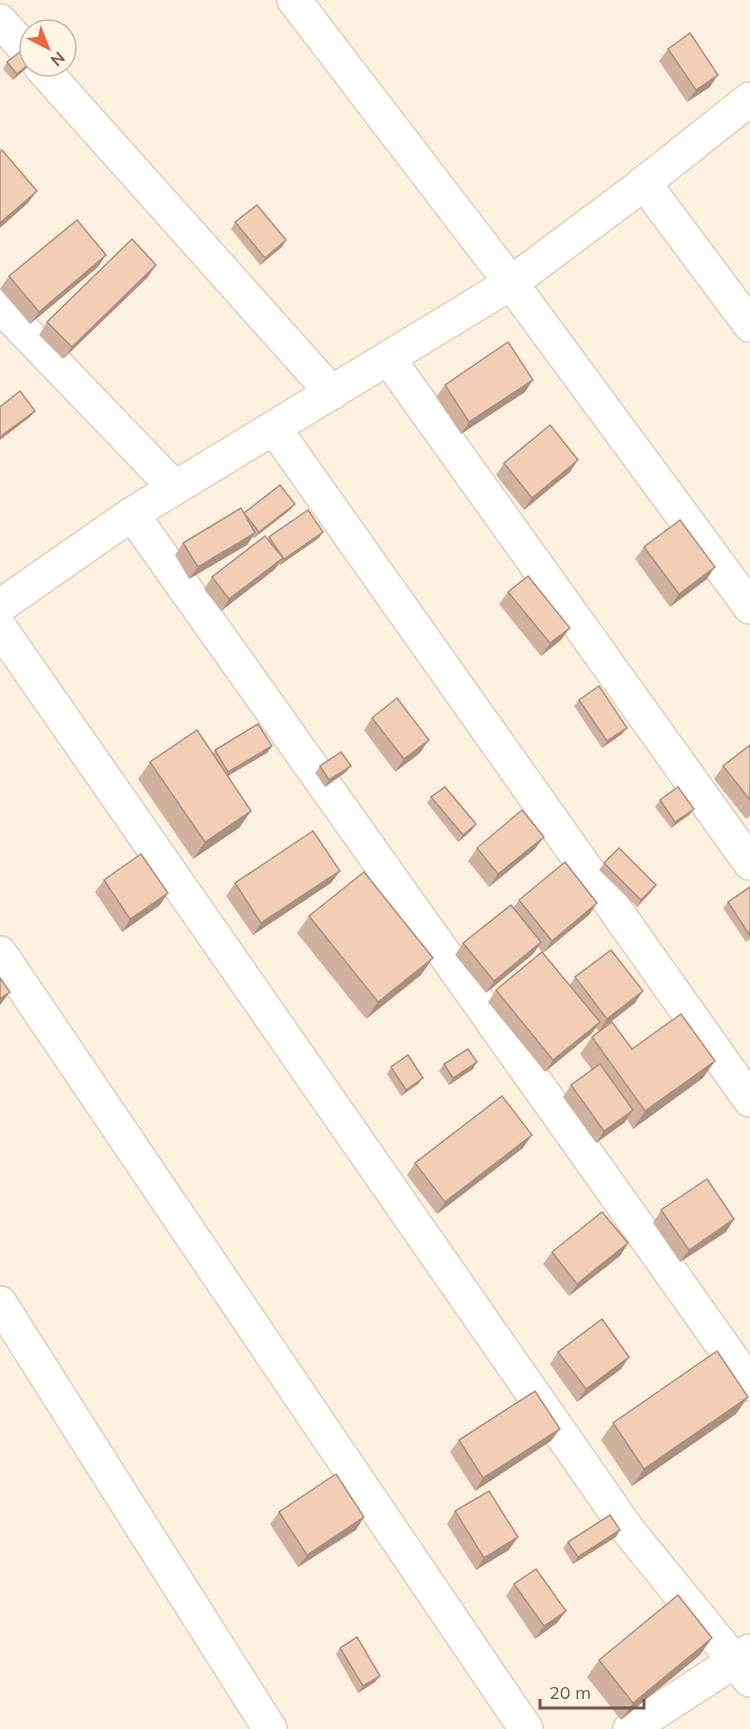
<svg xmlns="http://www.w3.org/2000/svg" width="750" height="1729" font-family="Mulish,sans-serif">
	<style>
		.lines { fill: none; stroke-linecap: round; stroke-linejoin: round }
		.street-casing { stroke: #e0cdbb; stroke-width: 36 }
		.secondary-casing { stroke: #e5ceb9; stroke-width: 36 }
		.street { stroke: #fff; stroke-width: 33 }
		.secondary { stroke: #fff; stroke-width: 33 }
		.wall { fill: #d0b19d }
		.shaded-wall { fill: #a9907f }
		.building { fill: #f2ceb6; stroke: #a9907f; stroke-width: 1.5 }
	</style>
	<rect width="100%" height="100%" fill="#fcf1df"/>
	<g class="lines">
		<defs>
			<g id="street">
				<polyline points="0,21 30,54"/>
				<polyline points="40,66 332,393"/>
				<polyline points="750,99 634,191 511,283 750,607"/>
				<polyline points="644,183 750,325"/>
				<polyline points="0,306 175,488"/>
				<polyline points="388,358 750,863"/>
				<polyline points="274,428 750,1100"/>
				<polyline points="132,514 750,1384"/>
				<polyline points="0,628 628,1530 750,1680"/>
				<polyline points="0,953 526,1729"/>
				<polyline points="0,1303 270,1729"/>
				<polyline points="630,1729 750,1651"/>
			</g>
			<polyline id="secondary" points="0,606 132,514 511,283 294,0"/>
		</defs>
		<use href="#street" class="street-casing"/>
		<use href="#secondary" class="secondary-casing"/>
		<use href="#street" class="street"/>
		<use href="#secondary" class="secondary"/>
	</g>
	<g class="wall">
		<polygon points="668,49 710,87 687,102 659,61"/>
		<polygon points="30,53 30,65 13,80 3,69 7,62"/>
		<polygon points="235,222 282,247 260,265 231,229"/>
		<polygon points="98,267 30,324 0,289 9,276"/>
		<polygon points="148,277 63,359 39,335 47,322"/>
		<polygon points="445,385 525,392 461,434 436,397"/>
		<polygon points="504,463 570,472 524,510 496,475"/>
		<polygon points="295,504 290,510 254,538 253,537 247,545 189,579 175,555 183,543 244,513"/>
		<polygon points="269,537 319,538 280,565 279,564 274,570 221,611 204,589 212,577 268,539"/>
		<polygon points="644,547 707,579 670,607 635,559"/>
		<polygon points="508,592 561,640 541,656 499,604"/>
		<polygon points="579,700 622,734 602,748 574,706"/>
		<polygon points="372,718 420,753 395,772 364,730"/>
		<polygon points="750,745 750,816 746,819 714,779 723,766"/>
		<polygon points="272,746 267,753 228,776 251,811 239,828 193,859 138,779 150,762 213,754 215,750"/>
		<polygon points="320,766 346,772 325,787 315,773"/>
		<polygon points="431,797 476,824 471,831 458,842 427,803"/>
		<polygon points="660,800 694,809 689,815 671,828 655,807"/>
		<polygon points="477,848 535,849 489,887 468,861"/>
		<polygon points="604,863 656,885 651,892 637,907 599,870"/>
		<polygon points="104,880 160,905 122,932 95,892"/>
		<polygon points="235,883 331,883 253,935 226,896"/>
		<polygon points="750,887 750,939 746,942 723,908 728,902"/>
		<polygon points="519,900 597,903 589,915 543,953 538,947 533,954 486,993 455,955 463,943 513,908"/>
		<polygon points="309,916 421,975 366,1019 297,933"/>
		<polygon points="575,977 635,1003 599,1031 596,1028 591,1034 545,1072 488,1002 496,990 570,985"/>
		<polygon points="592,1037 632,1049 703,1078 633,1129 627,1119 624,1123 596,1143 563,1097 571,1085 592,1070 580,1054"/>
		<polygon points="444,1064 473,1069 449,1085 439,1071"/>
		<polygon points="391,1067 418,1084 401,1096 387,1074"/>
		<polygon points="523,1148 437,1214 407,1175 415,1163"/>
		<polygon points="661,1210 734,1219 726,1232 680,1262 653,1223"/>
		<polygon points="628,1243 620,1256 569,1296 543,1264 552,1252"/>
		<polygon points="558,1352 629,1357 621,1369 577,1402 550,1364"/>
		<polygon points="748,1397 736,1414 632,1486 601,1440 613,1423"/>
		<polygon points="459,1440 551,1441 475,1491 450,1452"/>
		<polygon points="455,1511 509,1550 476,1570 447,1524"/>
		<polygon points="279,1512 356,1530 298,1567 270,1524"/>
		<polygon points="620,1530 616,1537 573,1564 563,1548 568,1542"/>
		<polygon points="514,1584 566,1611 557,1623 535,1639 506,1596"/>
		<polygon points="340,1648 380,1676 375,1682 358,1693 336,1654"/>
		<polygon points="700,1655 621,1720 587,1677 599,1660"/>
	</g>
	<g class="shaded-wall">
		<polygon points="30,63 30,65 13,80 17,74"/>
		<polygon points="718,75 710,87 687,102 696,90"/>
		<polygon points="37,191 28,203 0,228 0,223"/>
		<polygon points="286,240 282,247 260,265 265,258"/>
		<polygon points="106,255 98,267 30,324 39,312"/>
		<polygon points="156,265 148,277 63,359 72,347"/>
		<polygon points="533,380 525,392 461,434 469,422"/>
		<polygon points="35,411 30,417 0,440 0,437"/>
		<polygon points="578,460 570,472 524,510 532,498"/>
		<polygon points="295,504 290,510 254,538 259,532"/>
		<polygon points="323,532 319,538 280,565 284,559"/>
		<polygon points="255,533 247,545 189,579 198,567"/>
		<polygon points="283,558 274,570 221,611 229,599"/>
		<polygon points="715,567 707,579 670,607 679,594"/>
		<polygon points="570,628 561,640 541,656 550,643"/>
		<polygon points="627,728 622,734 602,748 607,741"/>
		<polygon points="429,740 420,753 395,772 404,759"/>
		<polygon points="272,746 267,753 224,778 228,772"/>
		<polygon points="351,766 346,772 325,787 329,780"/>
		<polygon points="694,809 689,815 671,828 675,822"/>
		<polygon points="251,811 239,828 193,859 205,842"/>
		<polygon points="476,824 471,831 458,842 463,835"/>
		<polygon points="544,837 535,849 489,887 498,874"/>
		<polygon points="340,871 331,883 253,935 261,923"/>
		<polygon points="656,885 651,892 637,907 641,900"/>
		<polygon points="168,893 160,905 122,932 130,919"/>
		<polygon points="597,903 589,915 543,953 552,941"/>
		<polygon points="541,942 533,954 486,993 494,981"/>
		<polygon points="433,958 421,975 366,1019 378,1002"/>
		<polygon points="643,991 635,1003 599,1031 607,1019"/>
		<polygon points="10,992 1,1004 0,1005 0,999"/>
		<polygon points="600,1022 591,1034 545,1072 553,1060"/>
		<polygon points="715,1061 703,1078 633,1129 645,1111"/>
		<polygon points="477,1062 473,1069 449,1085 453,1078"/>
		<polygon points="423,1078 418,1084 401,1096 406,1090"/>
		<polygon points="633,1110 624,1123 596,1143 604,1131"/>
		<polygon points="532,1135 523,1148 437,1214 445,1202"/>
		<polygon points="734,1219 726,1232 680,1262 689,1250"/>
		<polygon points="628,1243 620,1256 569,1296 577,1284"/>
		<polygon points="629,1357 621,1369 577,1402 586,1389"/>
		<polygon points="748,1397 736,1414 632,1486 644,1469"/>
		<polygon points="560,1429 551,1441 475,1491 483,1478"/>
		<polygon points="364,1517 356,1530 298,1567 307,1555"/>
		<polygon points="620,1530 616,1537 573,1564 578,1557"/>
		<polygon points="518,1537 509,1550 476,1570 484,1558"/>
		<polygon points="566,1611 557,1623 535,1639 544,1626"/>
		<polygon points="712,1638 700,1655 621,1720 633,1703"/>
		<polygon points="380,1676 375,1682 358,1693 363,1686"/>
	</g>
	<g class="building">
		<polygon points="690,33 718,75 696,90 668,49"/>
		<polygon points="25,48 30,53 30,63 17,74 7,62"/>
		<polygon points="2,150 37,191 0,223 0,151"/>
		<polygon points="257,205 286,240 265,258 235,222"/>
		<polygon points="77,220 106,255 39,312 9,276"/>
		<polygon points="132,239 156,265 72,347 47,322"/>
		<polygon points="508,342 533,380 469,422 445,385"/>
		<polygon points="20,391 35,411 0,437 0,407"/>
		<polygon points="550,425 578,460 532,498 504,463"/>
		<polygon points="280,485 295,504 259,532 244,513"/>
		<polygon points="241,508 255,533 198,567 183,543"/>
		<polygon points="308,510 323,532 284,559 269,537"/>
		<polygon points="680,520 715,567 679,594 644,547"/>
		<polygon points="265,536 283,558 229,599 212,577"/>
		<polygon points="528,576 570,628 550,643 508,592"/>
		<polygon points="599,686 627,728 607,741 579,700"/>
		<polygon points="397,698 429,740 404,759 372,718"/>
		<polygon points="258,724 272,746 228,772 215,750"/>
		<polygon points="197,730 251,811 205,842 150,762"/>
		<polygon points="750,745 750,800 723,766"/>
		<polygon points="341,752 351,766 329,780 320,766"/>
		<polygon points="445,787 476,824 463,835 431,797"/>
		<polygon points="678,787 694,809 675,822 660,800"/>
		<polygon points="522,810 544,837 498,874 477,848"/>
		<polygon points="313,831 340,871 261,923 235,883"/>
		<polygon points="619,848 656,885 641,900 604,863"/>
		<polygon points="141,854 168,893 130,919 104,880"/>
		<polygon points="565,862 597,903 552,941 519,900"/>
		<polygon points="364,872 433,958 378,1002 309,916"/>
		<polygon points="750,887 750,936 728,902"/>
		<polygon points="511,905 541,942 494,981 463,943"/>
		<polygon points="611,950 643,991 607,1019 575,977"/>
		<polygon points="542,952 600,1022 553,1060 496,990"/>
		<polygon points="0,978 10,992 0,999"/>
		<polygon points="681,1014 715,1061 645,1111 592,1037 612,1022 632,1049"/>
		<polygon points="468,1049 477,1062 453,1078 444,1064"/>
		<polygon points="408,1055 423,1078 406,1090 391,1067"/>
		<polygon points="600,1064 633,1110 604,1131 571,1085"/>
		<polygon points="502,1096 532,1135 445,1202 415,1163"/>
		<polygon points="707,1179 734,1219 689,1250 661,1210"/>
		<polygon points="602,1212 628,1243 577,1284 552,1252"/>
		<polygon points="602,1319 629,1357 586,1389 558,1352"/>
		<polygon points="717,1351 748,1397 644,1469 613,1423"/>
		<polygon points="535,1391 560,1429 483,1478 459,1440"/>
		<polygon points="336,1474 364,1517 307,1555 279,1512"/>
		<polygon points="489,1491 518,1537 484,1558 455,1511"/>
		<polygon points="610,1515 620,1530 578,1557 568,1542"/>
		<polygon points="536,1569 566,1611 544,1626 514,1584"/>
		<polygon points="678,1595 712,1638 633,1703 599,1660"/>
		<polygon points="357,1637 380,1676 363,1686 340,1648"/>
	</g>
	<g transform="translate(48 48) rotate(138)"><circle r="28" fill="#fff5e5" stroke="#c7b5a6" stroke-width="1.5"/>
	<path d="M0-4.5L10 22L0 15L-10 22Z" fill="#ea6740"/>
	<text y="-9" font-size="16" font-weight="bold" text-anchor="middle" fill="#735647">N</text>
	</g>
	<path d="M540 1699v9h104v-9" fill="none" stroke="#735647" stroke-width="3"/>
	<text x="549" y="1699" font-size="18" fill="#735647" stroke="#fff5e5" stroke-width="4.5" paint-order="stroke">20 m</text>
</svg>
